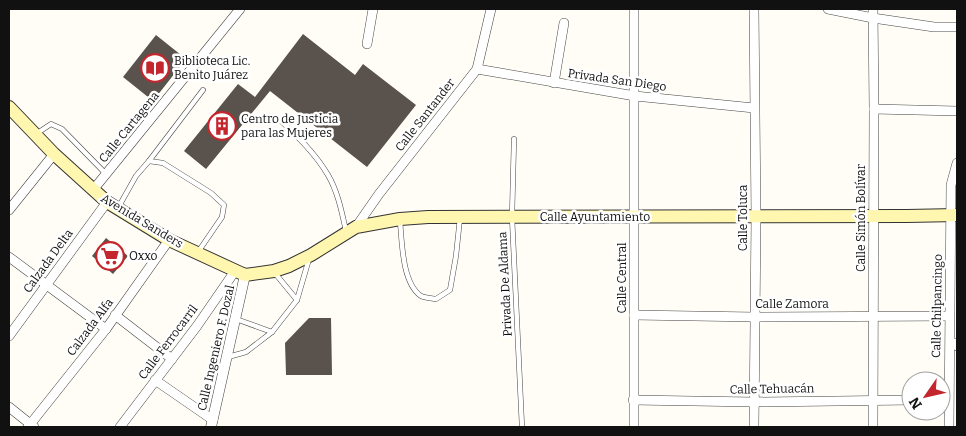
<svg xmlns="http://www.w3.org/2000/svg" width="966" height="436" font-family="Bitter,serif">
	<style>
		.building { fill: #5a524d }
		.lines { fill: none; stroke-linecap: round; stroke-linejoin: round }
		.service-casing { stroke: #444; stroke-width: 5.5 }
		.minor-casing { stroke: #444; stroke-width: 10 }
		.tertiary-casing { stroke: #444; stroke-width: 11 }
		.secondary-casing { stroke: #333; stroke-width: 14 }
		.service { stroke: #fff; stroke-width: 4.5 }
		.minor { stroke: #fff; stroke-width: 9 }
		.tertiary { stroke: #fff; stroke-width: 10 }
		.secondary { stroke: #fff6b0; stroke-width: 12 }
		.labels { text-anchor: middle; stroke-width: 5; stroke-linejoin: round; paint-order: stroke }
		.poi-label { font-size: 12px; fill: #111; stroke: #fff; text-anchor: start }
		.street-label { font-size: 12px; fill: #111; stroke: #fff }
	</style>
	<rect width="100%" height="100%" fill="#fffdf5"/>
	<g class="building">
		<polygon points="303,34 355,75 363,64 416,105 367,167 270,91 206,169 184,151 238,84 255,97"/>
		<polygon points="156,35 186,59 153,101 123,77"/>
		<polygon points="106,238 128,256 113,274 92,256"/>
		<polygon points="309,318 331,318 332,375 286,375 285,343"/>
	</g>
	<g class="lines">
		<defs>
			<g id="service">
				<path d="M279 119C297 136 315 153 328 175 338 192 342 213 346 231"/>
				<polyline points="36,134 51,124 62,129 106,174"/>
				<polyline points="514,139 512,217 522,427"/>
				<polyline points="149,161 203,90"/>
				<polyline points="118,208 136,176 149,161 163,163 211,193 224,205 222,217 198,252"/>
				<path d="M400 221C402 242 402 283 421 296 425 298 432 298 436 299L450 290 456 256 460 218"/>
				<polyline points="274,272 297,300"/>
				<polyline points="236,319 272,332"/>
				<polyline points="228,357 246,352 272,332 297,300 309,259"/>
			</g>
			<g id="minor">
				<polyline points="828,9 873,18 934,27 957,27"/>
				<polyline points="367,44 373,9"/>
				<polyline points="477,69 635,96 754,108"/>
				<polyline points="554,83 564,23"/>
				<polyline points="874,109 957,111"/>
				<polyline points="93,190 240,9"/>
				<polyline points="9,210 54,154"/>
				<polyline points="356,227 379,194 477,69 491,9"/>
				<polyline points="9,257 106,329"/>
				<polyline points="115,315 172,359"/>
				<polyline points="634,315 755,317 949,316"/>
				<polyline points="9,336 107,202"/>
				<polyline points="955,343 957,346"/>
				<polyline points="155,380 213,420"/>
				<polyline points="633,400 754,402 911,400"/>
				<polyline points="9,407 34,427"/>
				<polyline points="28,427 106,329 169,240"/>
				<polyline points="120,427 197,326 235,271"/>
				<polyline points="634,427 634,9"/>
				<polyline points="754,427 756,217 754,9"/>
				<polyline points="873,427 874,109 873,9"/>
				<polyline points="949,427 951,185 957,163"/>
			</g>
			<polyline id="tertiary" points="211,427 245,275"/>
			<polyline id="secondary" points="9,107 54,154 107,202 169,240 245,275 274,271 289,266 311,255 356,227 400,219 428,217 907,216 957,215"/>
		</defs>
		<use href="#service" class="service-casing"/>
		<use href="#minor" class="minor-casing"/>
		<use href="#tertiary" class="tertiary-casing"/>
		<use href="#secondary" class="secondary-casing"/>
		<use href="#service" class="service"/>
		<use href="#minor" class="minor"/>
		<use href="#tertiary" class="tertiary"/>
		<use href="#secondary" class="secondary"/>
	</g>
	<defs>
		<symbol id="library-ring" viewBox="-11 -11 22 22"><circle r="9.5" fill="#fff" stroke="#c4262e" stroke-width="1.5"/><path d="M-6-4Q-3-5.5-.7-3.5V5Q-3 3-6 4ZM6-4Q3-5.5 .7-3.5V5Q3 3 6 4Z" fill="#c4262e"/></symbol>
		<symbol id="building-ring" viewBox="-11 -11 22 22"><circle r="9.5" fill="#fff" stroke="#c4262e" stroke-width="1.5"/><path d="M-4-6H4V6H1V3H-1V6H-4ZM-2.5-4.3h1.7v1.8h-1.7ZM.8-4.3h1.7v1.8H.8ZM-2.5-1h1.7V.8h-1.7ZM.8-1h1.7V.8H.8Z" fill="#c4262e"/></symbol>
		<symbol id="supermarket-ring" viewBox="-11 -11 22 22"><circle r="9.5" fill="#fff" stroke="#c4262e" stroke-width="1.5"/><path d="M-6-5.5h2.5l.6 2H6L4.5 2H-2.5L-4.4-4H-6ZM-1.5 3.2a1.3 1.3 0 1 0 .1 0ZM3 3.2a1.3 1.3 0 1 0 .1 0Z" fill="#c4262e"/></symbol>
	</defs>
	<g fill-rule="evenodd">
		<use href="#library-ring" x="139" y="52" width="32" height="32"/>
		<use href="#building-ring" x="206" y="110" width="32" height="32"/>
		<use href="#supermarket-ring" x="94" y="240" width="32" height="32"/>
	</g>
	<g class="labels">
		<g class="poi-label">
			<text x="174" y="65">Biblioteca Lic.<tspan x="174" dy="14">Benito Juárez</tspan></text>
			<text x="241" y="123">Centro de Justicia<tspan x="241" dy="14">para las Mujeres</tspan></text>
			<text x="129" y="260">Oxxo</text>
		</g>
		<g class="street-label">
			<text transform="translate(617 80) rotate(8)" y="4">Privada San Diego</text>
			<text transform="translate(425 115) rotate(-52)" y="4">Calle Santander</text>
			<text transform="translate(129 127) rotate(-51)" y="4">Calle Cartagena</text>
			<text x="595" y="221">Calle Ayuntamiento</text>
			<text transform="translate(743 218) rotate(-90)" y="4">Calle Toluca</text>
			<text transform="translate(861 218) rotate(-90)" y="4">Calle Simón Bolívar</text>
			<text transform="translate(142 221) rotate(31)" y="4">Avenida Sanders</text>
			<text transform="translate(48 261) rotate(-54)" y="4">Calzada Delta</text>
			<text transform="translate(622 278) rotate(-90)" y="4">Calle Central</text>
			<text transform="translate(505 284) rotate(-93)" y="4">Privada De Aldama</text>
			<text x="792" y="308">Calle Zamora</text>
			<text transform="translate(937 306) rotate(-89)" y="4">Calle Chilpancingo</text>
			<text transform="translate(90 327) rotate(-53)" y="4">Calzada Alfa</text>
			<text transform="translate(168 342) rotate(-53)" y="4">Calle Ferrocarril</text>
			<text transform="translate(216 348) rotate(-77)" y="4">Calle Ingeniero F. Dozal</text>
			<text transform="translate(772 389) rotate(-1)" y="4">Calle Tehuacán</text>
		</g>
	</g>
	<rect width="966" height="436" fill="none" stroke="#111111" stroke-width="20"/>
	<g transform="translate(926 396) rotate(236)"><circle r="24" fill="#ffffff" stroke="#a0a0a0"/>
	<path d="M0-4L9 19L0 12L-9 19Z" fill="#c4262e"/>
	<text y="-8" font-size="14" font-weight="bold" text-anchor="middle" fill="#111111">N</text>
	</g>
</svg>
